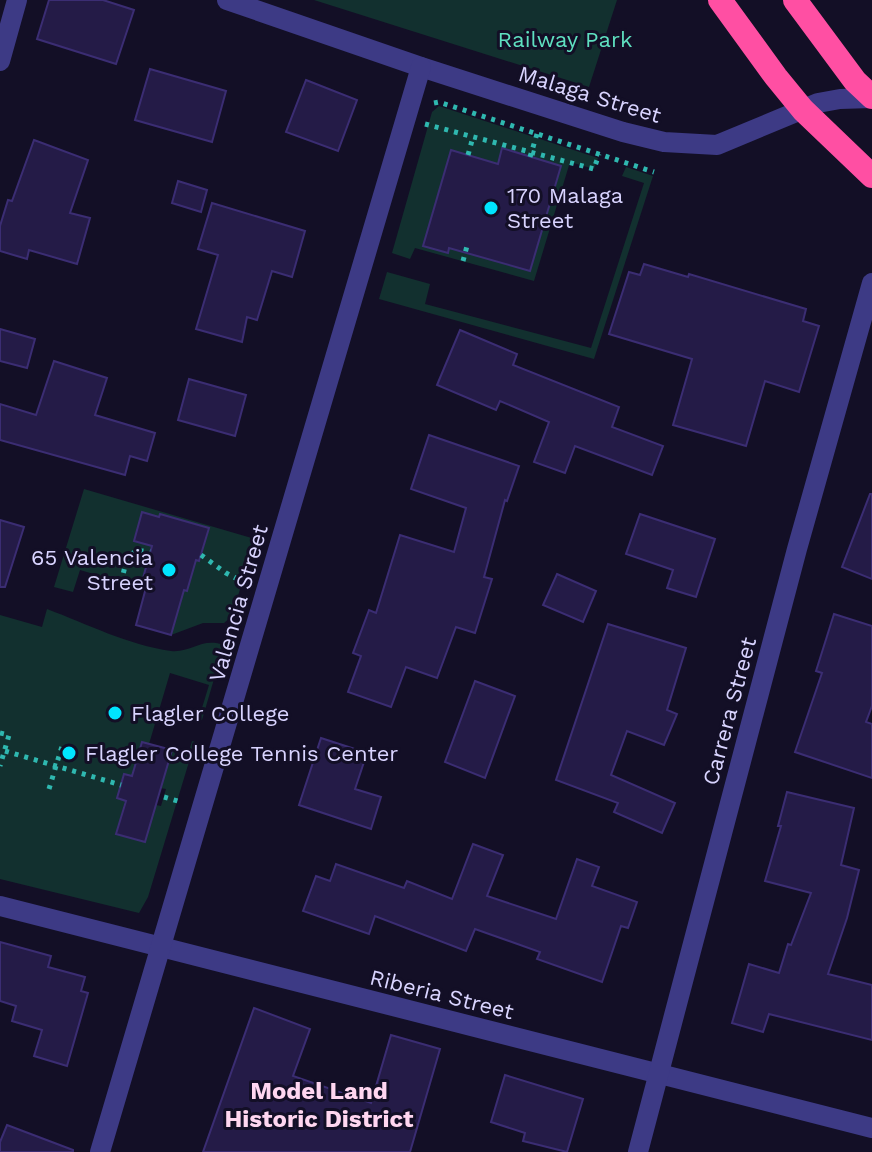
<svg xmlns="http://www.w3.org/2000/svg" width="872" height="1152" font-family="'Work Sans',sans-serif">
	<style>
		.green { fill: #12302f }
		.building { fill: #241b47; stroke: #3b2d73; stroke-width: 2 }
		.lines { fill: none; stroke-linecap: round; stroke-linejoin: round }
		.path { stroke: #2fb8b0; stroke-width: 5; stroke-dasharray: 4 6; stroke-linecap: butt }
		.minor { stroke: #3d3a85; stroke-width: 20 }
		.highway { stroke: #ff4fa3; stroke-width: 24 }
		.poi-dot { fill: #00e5ff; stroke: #130f26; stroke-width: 3 }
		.labels { text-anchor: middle; stroke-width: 6; stroke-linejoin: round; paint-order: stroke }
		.park-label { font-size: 22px; fill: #5fe0c0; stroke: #130f26 }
		.street-label { font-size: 22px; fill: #d9d4ff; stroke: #130f26 }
		.poi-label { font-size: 22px; fill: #d9d4ff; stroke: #130f26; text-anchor: start }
		.neighbourhood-label { font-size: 24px; font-weight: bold; fill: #ffd6f0; stroke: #130f26 }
	</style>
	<rect width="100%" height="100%" fill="#130f26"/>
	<g class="green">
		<polygon points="314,0 617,0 589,87"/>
		<polygon points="439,106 598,158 594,169 570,162 534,281 415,248 410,259 392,253 432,112"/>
		<polygon points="626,167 653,176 594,359 379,299 387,272 430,284 425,304 591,348 644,183 622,176"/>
		<polygon points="84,489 255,539 232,616 224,623 203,623 171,635 184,590 196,560 200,561 209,528 160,514 143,578 164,584 162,594 80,570 73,592 54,587"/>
		<path d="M47 609C87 624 128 645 171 651 192 653 201 637 224 645L202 720 198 721 209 685 170 673 149 744 142 742 132 776 124 774 125 801 116 834 145 842 156 805 161 806 166 789 160 788 172 750 188 755 192 741 195 742 148 897 139 913 0 879V615L42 627Z"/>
	</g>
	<g class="building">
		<polygon points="49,0 103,0 134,10 116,64 37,39"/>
		<polygon points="150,69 226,91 212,142 135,120"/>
		<polygon points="306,80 357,100 338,151 286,132"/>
		<polygon points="34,140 88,160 70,213 90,218 77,264 29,250 27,259 0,251 0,226 8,200 12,201"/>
		<polygon points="502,148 561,166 530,271 449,248 448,253 423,246 451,150 498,164"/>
		<polygon points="178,181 207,190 201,212 172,203"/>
		<polygon points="212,203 305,231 292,277 272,271 257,320 247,317 242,342 196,329 218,255 198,249"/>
		<polygon points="644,264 688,277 689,274 806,309 803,321 819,326 799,392 765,381 746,446 673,425 692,359 609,334 629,272 640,275"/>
		<polygon points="0,329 35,339 27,368 0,361"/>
		<polygon points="460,330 517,354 513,365 619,407 612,427 663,446 652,475 575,446 565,473 534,462 549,422 500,401 496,410 437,385"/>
		<polygon points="54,361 107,378 95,415 155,433 147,461 130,456 125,475 0,440 0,404 36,415"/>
		<polygon points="189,379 246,395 235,436 178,420"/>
		<polygon points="429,435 519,466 507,501 505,500 484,577 492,579 475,633 456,627 437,678 406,667 391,707 348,692 361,656 353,653 369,610 376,613 400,535 454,552 466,508 411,489"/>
		<polygon points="870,494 872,494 872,579 842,567"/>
		<polygon points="142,512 159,517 160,514 209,528 199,561 196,560 187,591 184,590 171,635 136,625 148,580 143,578 152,546 134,541"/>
		<polygon points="640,514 715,539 696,597 667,588 673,570 626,554"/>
		<polygon points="0,520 24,527 5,587 0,587"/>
		<polygon points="557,574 596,591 583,622 543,605"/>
		<polygon points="834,614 872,626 872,706 866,722 872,724 872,778 795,752 822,673 816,671"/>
		<polygon points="608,624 686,648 667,710 677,714 664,745 627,731 611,775 675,803 662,833 614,812 618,803 556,780"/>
		<polygon points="475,681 515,696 485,778 445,762"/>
		<polygon points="321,738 367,753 355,789 381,797 371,829 299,805"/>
		<polygon points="142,742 172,750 145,842 116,834 126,801 117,798 124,774 132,776"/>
		<polygon points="787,792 854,808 841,865 859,870 847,918 828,974 872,985 872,1040 769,1014 763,1032 732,1023 749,964 779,973 788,944 791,945 811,893 765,881 781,826 778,826"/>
		<polygon points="473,844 503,855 487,896 556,919 577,859 599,867 592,886 637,902 628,928 621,926 602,982 537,959 540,952 475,929 466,951 375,916 369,934 303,911 316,876 330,881 336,864 404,888 407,881 452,899"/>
		<polygon points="0,942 51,956 48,967 85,977 81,991 88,993 67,1066 34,1056 42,1030 12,1021 16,1006 0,1001"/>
		<polygon points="254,1008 310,1029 293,1076 371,1103 391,1035 440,1049 410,1152 203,1152"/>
		<polygon points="505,1075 583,1099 567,1152 523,1141 525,1133 491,1122"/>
		<polygon points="7,1125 73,1150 73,1152 0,1152 0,1142"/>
	</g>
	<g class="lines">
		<g class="path">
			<polyline points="434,103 439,102 654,172"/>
			<polyline points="425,124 594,169 599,154"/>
			<polyline points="468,155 473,137"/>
			<polyline points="530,157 537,134"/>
			<polyline points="463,261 467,246"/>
			<polyline points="201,555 226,573 245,583"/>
			<path d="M141 588 121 582C127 562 125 547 150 552"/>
			<polyline points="0,733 9,735 0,766"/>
			<polyline points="5,751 121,785"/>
			<polyline points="49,789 63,743"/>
			<polyline points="164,797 181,802"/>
		</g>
		<g class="minor">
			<polyline points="227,0 421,67 623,132 664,142 717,145 818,103 840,99 872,98"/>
			<polyline points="0,61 17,0"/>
			<polyline points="0,906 872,1128"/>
			<polyline points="100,1152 421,67"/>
			<polyline points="638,1152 797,549 872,283"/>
		</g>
		<g class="highway">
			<polyline points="720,0 776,77 803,110 872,176"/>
			<polyline points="795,0 855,81 872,97"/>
		</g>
	</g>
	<g class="poi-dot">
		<circle cx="491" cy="208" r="8"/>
		<circle cx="169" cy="570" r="8"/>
		<circle cx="115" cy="713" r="8"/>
		<circle cx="69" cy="753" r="8"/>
	</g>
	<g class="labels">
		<g class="park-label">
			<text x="565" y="47">Railway Park</text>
		</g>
		<g class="street-label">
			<text transform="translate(590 94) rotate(17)" y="8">Malaga Street</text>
			<text transform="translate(238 603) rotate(-74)" y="8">Valencia Street</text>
			<text transform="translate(729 711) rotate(-75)" y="8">Carrera Street</text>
			<text transform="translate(442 994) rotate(14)" y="8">Riberia Street</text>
		</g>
		<g class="poi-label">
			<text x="507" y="203">170 Malaga<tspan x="507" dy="25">Street</tspan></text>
			<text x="153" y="565" text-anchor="end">65 Valencia<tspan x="153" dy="25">Street</tspan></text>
			<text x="131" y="721">Flagler College</text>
			<text x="85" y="761">Flagler College Tennis Center</text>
		</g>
		<g class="neighbourhood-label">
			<text x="319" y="1099">Model Land<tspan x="319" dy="28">Historic District</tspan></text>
		</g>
	</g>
</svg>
